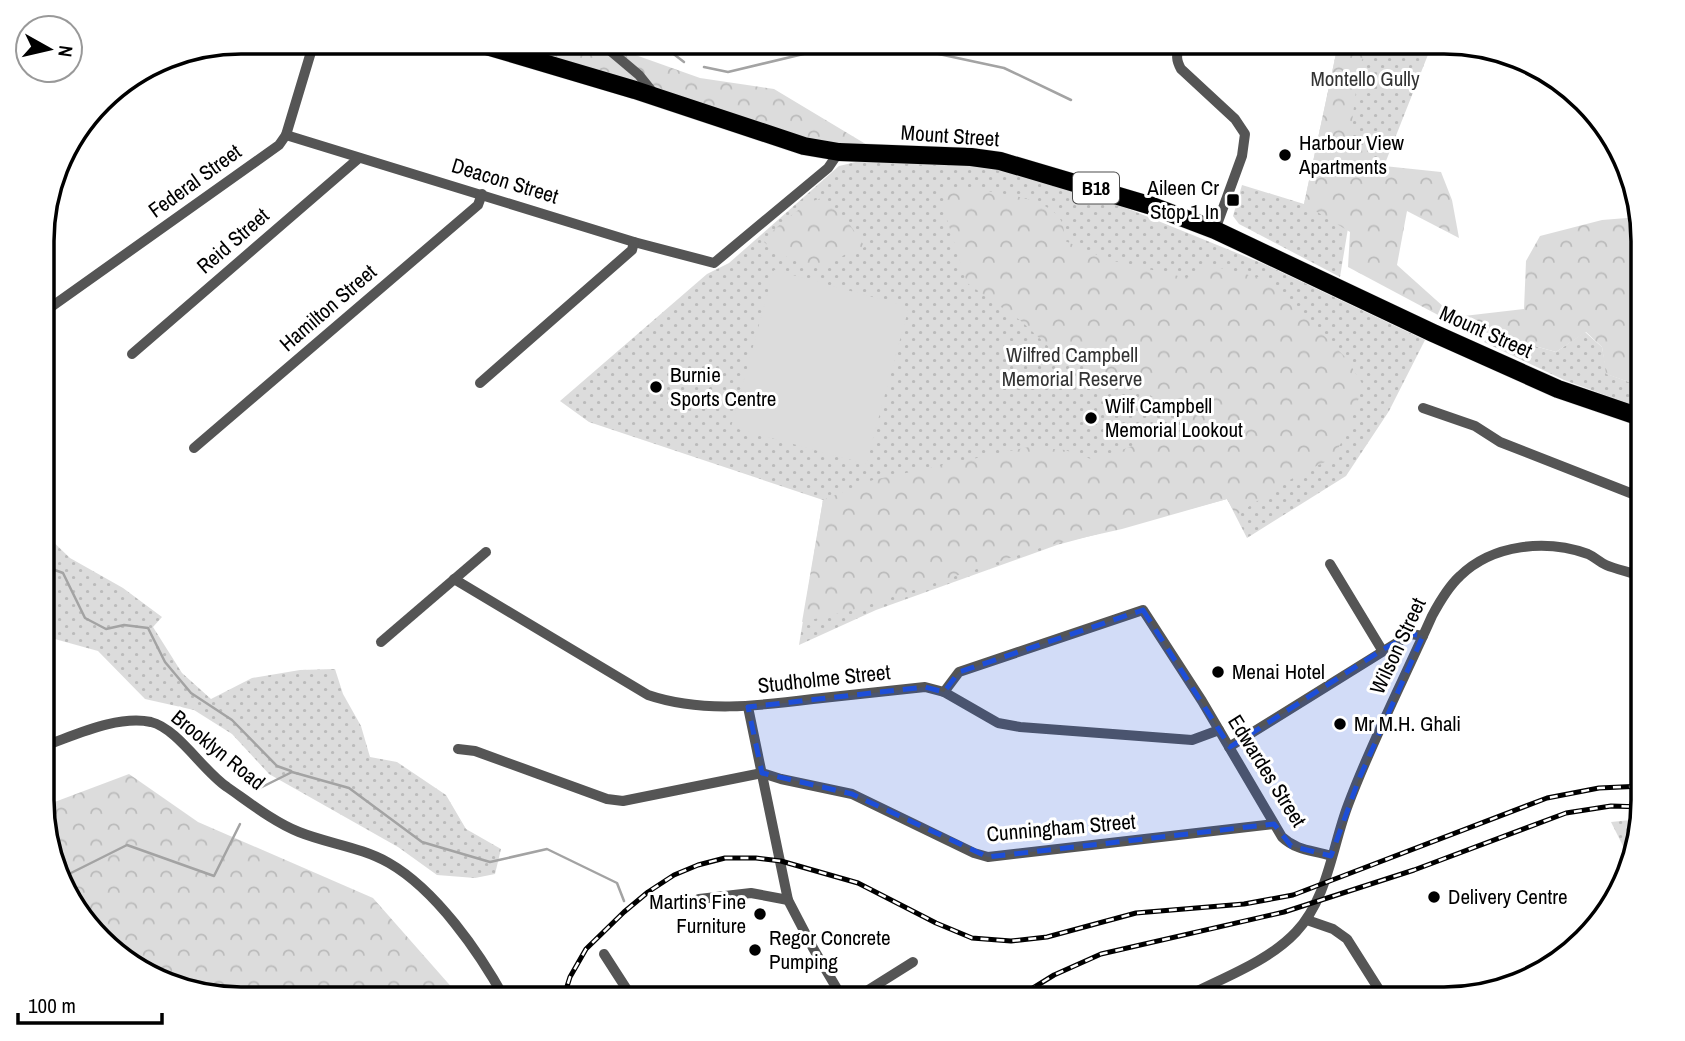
<svg xmlns="http://www.w3.org/2000/svg" width="1685" height="1041" font-family="'Archivo Narrow',sans-serif">
	<style>
		.grass { fill: url(#grass-dots) }
		.forest { fill: url(#forest-crowns) }
		.pitch { fill: #dcdcdc }
		.lines { fill: none; stroke-linecap: round; stroke-linejoin: round }
		.stream { stroke: #a3a3a3; stroke-width: 2.5 }
		.highway-casing { stroke: #dbdbdb; stroke-width: 19 }
		.minor { stroke: #555; stroke-width: 10 }
		.highway { stroke: #000; stroke-width: 18 }
		.rail-casing { stroke: #000; stroke-width: 5 }
		.rail { stroke: #fff; stroke-width: 2.5; stroke-dasharray: 8; stroke-linecap: butt }
		.marked { fill: #1d4ed8; fill-opacity: 0.2; stroke: #1d4ed8; stroke-width: 5; stroke-dasharray: 14 9; stroke-linejoin: round }
		.poi-dot { fill: #000; stroke: #fff; stroke-width: 2.5 }
		.labels { text-anchor: middle; stroke-width: 6; stroke-linejoin: round; paint-order: stroke }
		.shield { fill: #fff; stroke: #4c4c4c; stroke-width: 2 }
		.shield-label { font-size: 19px; font-weight: bold; fill: #000 }
		.park-label { font-size: 21px; fill: #333; stroke: #fff }
		.street-label { font-size: 21px; fill: #000; stroke: #fff }
		.poi-label { font-size: 21px; fill: #000; stroke: #fff; text-anchor: start }
		.rim { fill: none; stroke: #000; stroke-width: 3.5 }
	</style>
	<defs>
		<pattern id="grass-dots" width="8" height="8" patternUnits="userSpaceOnUse" patternTransform="scale(1.75)"><rect width="8" height="8" fill="#dcdcdc"/><path d="M2 2h.1M6 6h.1" fill="none" stroke="#bbb" stroke-width="1.8" stroke-linecap="round"/></pattern>
		<pattern id="forest-crowns" width="20" height="18" patternUnits="userSpaceOnUse" patternTransform="scale(1.75)"><rect width="20" height="18" fill="#dcdcdc"/><path d="M2 6a3 3 0 1 1 6 0M12 15a3 3 0 1 1 6 0" fill="none" stroke="#bbb"/></pattern>
	</defs>
	<rect width="100%" height="100%" fill="#fff"/>
	<g class="grass">
		<polygon points="1344,42 1433,42 1384,166 1374,157 1350,216 1340,277 1239,224 1233,216 1242,185 1304,204 1337,49"/>
		<polygon points="856,162 952,164 1001,169 1109,201 1264,264 1425,340 1389,411 1346,476 1247,538 1227,499 1057,545 876,610 799,645 823,500 589,422 560,401 707,274 729,263 839,166"/>
		<polygon points="1585,332 1602,347 1607,374 1643,387 1643,409 1564,380 1484,342 1492,334 1556,352"/>
		<polygon points="44,533 70,558 123,588 162,617 153,627 182,673 211,699 252,678 300,670 335,669 343,694 361,726 370,757 397,762 446,795 466,829 501,849 495,874 475,878 437,875 398,847 269,774 232,734 194,710 145,699 98,651 44,636"/>
		<polygon points="1640,819 1628,856 1611,822"/>
	</g>
	<g class="forest">
		<polygon points="473,42 599,42 700,78 774,89 884,155 839,152"/>
		<polygon points="1344,42 1370,42 1359,67 1350,138 1384,166 1441,172 1452,200 1459,238 1407,211 1397,265 1455,317 1524,309 1526,261 1540,236 1602,220 1639,217 1643,227 1643,387 1606,374 1602,347 1586,332 1556,352 1453,323 1348,267 1350,232 1304,204 1337,49"/>
		<path d="M970 189C993 192 1047 197 1060 219 1064 224 1064 234 1065 241L1109 260 1187 278 1204 264 1269 280 1346 358 1363 385 1349 428 1333 458 1296 476 1236 515 1227 499 1122 529 1046 546 853 610 802 622 823 500 873 480 1029 447 1065 450 1091 459 1106 456 1164 434 1184 423 1180 414 1129 382 1100 395 1090 367 1050 348 1021 321 967 283 944 210 946 190Z"/>
		<path d="M822 198 848 222 865 247 846 254 822 268C800 262 781 258 764 242 771 229 808 200 822 198Z"/>
		<polygon points="129,774 198,822 373,898 462,999 240,999 131,966 75,910 44,826 44,806"/>
	</g>
	<polygon class="pitch" points="774,270 909,307 866,464 731,427"/>
	<g class="lines">
		<g class="stream">
			<polyline points="658,42 684,62"/>
			<polyline points="704,67 728,72 816,51 892,44 1004,68 1071,100"/>
			<polyline points="44,566 63,573 85,618 106,629 124,625 148,628 165,662 191,693 232,720 277,766 291,771"/>
			<polyline points="260,788 292,772 349,788 422,842 490,862 547,849 617,883 624,901"/>
			<polyline points="63,877 127,845 214,876 240,824"/>
		</g>
		<defs>
			<polyline id="highway" points="473,42 635,90 804,146 839,152 971,157 1000,161 1152,206 1215,230 1433,333 1558,389 1643,418"/>
		</defs>
		<use href="#highway" class="highway-casing"/>
		<g class="minor">
			<polyline points="604,42 607,48 639,75 655,95"/>
			<path d="M1185 42 1180 45C1176 55 1176 60 1181 69L1235 119 1245 134 1242 156 1215 230"/>
			<polyline points="1588,112 1594,119"/>
			<polyline points="286,135 634,242 714,263 828,168 839,152"/>
			<polyline points="44,312 279,145 286,135 314,42"/>
			<polyline points="132,354 359,158"/>
			<polyline points="480,383 632,250 634,242"/>
			<polyline points="1423,408 1475,426 1500,442 1643,498"/>
			<polyline points="194,448 478,205 482,194"/>
			<polyline points="1330,564 1382,650"/>
			<path d="M454 579 648 695C701 713 758 706 813 699 850 695 888 691 925 687L944 692 998 723 1020 727 1192 740 1219 730"/>
			<polyline points="381,642 486,552"/>
			<path d="M944 692 959 672 1143 610 1202 701 1282 837C1297 851 1313 850 1331 856"/>
			<polyline points="748,707 788,900 813,948 843,999"/>
			<path d="M44 746C76 735 117 715 151 722 177 728 204 772 227 787 250 803 274 822 299 832 329 844 361 847 389 863 436 890 479 952 505 999"/>
			<polyline points="1229,747 1411,634 1423,636"/>
			<polyline points="458,749 475,751 607,799 623,801 762,773 781,779 852,794 974,853 988,857 1274,824"/>
			<polyline points="699,899 751,893 788,900"/>
			<polyline points="1307,920 1333,929 1347,939 1385,999"/>
			<polyline points="604,954 633,999"/>
			<polyline points="1542,973 1546,970"/>
			<polyline points="854,999 913,962"/>
			<path d="M1182 999C1219 979 1267 963 1296 932 1328 898 1332 847 1348 805 1372 741 1404 679 1432 616 1440 601 1448 587 1460 576 1493 544 1546 539 1588 554 1595 557 1599 562 1606 565 1618 570 1631 572 1643 577"/>
		</g>
		<use href="#highway" class="highway"/>
		<defs>
			<g id="rail">
				<polyline points="563,999 570,977 586,949 624,912 648,892 674,875 698,865 725,858 756,858 781,861 858,883 936,923 972,938 1011,941 1047,937 1136,913 1244,904 1293,895 1547,798 1599,788 1643,786"/>
				<polyline points="1015,999 1054,975 1101,954 1284,912 1414,870 1566,813 1611,806 1643,807"/>
			</g>
		</defs>
		<use href="#rail" class="rail-casing"/>
		<use href="#rail" class="rail"/>
	</g>
	<path class="marked" d="M1143 610 1230 747 1382 650 1411 634 1423 636 1359 779 1331 856 1291 846 1274 824 988 857 852 794 762 773 748 707 925 687 944 692 959 672Z"/>
	<g class="poi-dot">
		<circle cx="1285" cy="155" r="7"/>
		<rect x="1226" y="193" width="14" height="14" rx="3.5"/>
		<circle cx="656" cy="387" r="7"/>
		<circle cx="1091" cy="418" r="7"/>
		<circle cx="1218" cy="672" r="7"/>
		<circle cx="1340" cy="724" r="7"/>
		<circle cx="1434" cy="897" r="7"/>
		<circle cx="760" cy="914" r="7"/>
		<circle cx="755" cy="950" r="7"/>
	</g>
	<g class="labels">
		<rect class="shield" x="1073" y="172.5" width="46" height="31" rx="5"/>
		<g class="shield-label">
			<text x="1096" y="195">B18</text>
		</g>
		<g class="park-label">
			<text x="1365" y="86">Montello Gully</text>
			<text x="1072" y="362">Wilfred Campbell<tspan x="1072" dy="24">Memorial Reserve</tspan></text>
		</g>
		<g class="street-label">
			<text transform="translate(950 136) rotate(4)" y="7">Mount Street</text>
			<text transform="translate(195 181) rotate(-36)" y="7">Federal Street</text>
			<text transform="translate(505 181) rotate(17)" y="7">Deacon Street</text>
			<text transform="translate(233 241) rotate(-41)" y="7">Reid Street</text>
			<text transform="translate(328 308) rotate(-41)" y="7">Hamilton Street</text>
			<text transform="translate(1486 332) rotate(24)" y="7">Mount Street</text>
			<text transform="translate(1398 646) rotate(-65)" y="7">Wilson Street</text>
			<text transform="translate(824 679) rotate(-6)" y="7">Studholme Street</text>
			<text transform="translate(218 750) rotate(39)" y="7">Brooklyn Road</text>
			<text transform="translate(1267 771) rotate(58)" y="7">Edwardes Street</text>
			<text transform="translate(1061 828) rotate(-5)" y="7">Cunningham Street</text>
		</g>
		<g class="poi-label">
			<text x="1299" y="150">Harbour View<tspan x="1299" dy="24">Apartments</tspan></text>
			<text x="1219" y="195" text-anchor="end">Aileen Cr<tspan x="1219" dy="24">Stop 1 In</tspan></text>
			<text x="670" y="382">Burnie<tspan x="670" dy="24">Sports Centre</tspan></text>
			<text x="1105" y="413">Wilf Campbell<tspan x="1105" dy="24">Memorial Lookout</tspan></text>
			<text x="1232" y="679">Menai Hotel</text>
			<text x="1354" y="731">Mr M.H. Ghali</text>
			<text x="1448" y="904">Delivery Centre</text>
			<text x="746" y="909" text-anchor="end">Martins Fine<tspan x="746" dy="24">Furniture</tspan></text>
			<text x="769" y="945">Regor Concrete<tspan x="769" dy="24">Pumping</tspan></text>
		</g>
	</g>
	<path d="M0 0H1685V1041H0ZM241 54H1444A187 187 0 0 1 1631 241V800A187 187 0 0 1 1444 987H241A187 187 0 0 1 54 800V241A187 187 0 0 1 241 54Z" fill="#fff" fill-rule="evenodd"/>
	<path class="rim" d="M241 54H1444A187 187 0 0 1 1631 241V800A187 187 0 0 1 1444 987H241A187 187 0 0 1 54 800V241A187 187 0 0 1 241 54Z"/>
	<g transform="translate(49 49) rotate(98)"><circle r="33" fill="#ffffff" stroke="#999999" stroke-width="2"/>
	<path d="M0-5L12 26L0 18L-12 26Z" fill="#000000"/>
	<text y="-10" font-size="19" font-weight="bold" text-anchor="middle" fill="#000000">N</text>
	</g>
	<path d="M18 1013v10h144v-10" fill="none" stroke="#000000" stroke-width="3.5"/>
	<text x="28" y="1013" font-size="21" fill="#000000" stroke="#ffffff" stroke-width="5" paint-order="stroke">100 m</text>
</svg>
